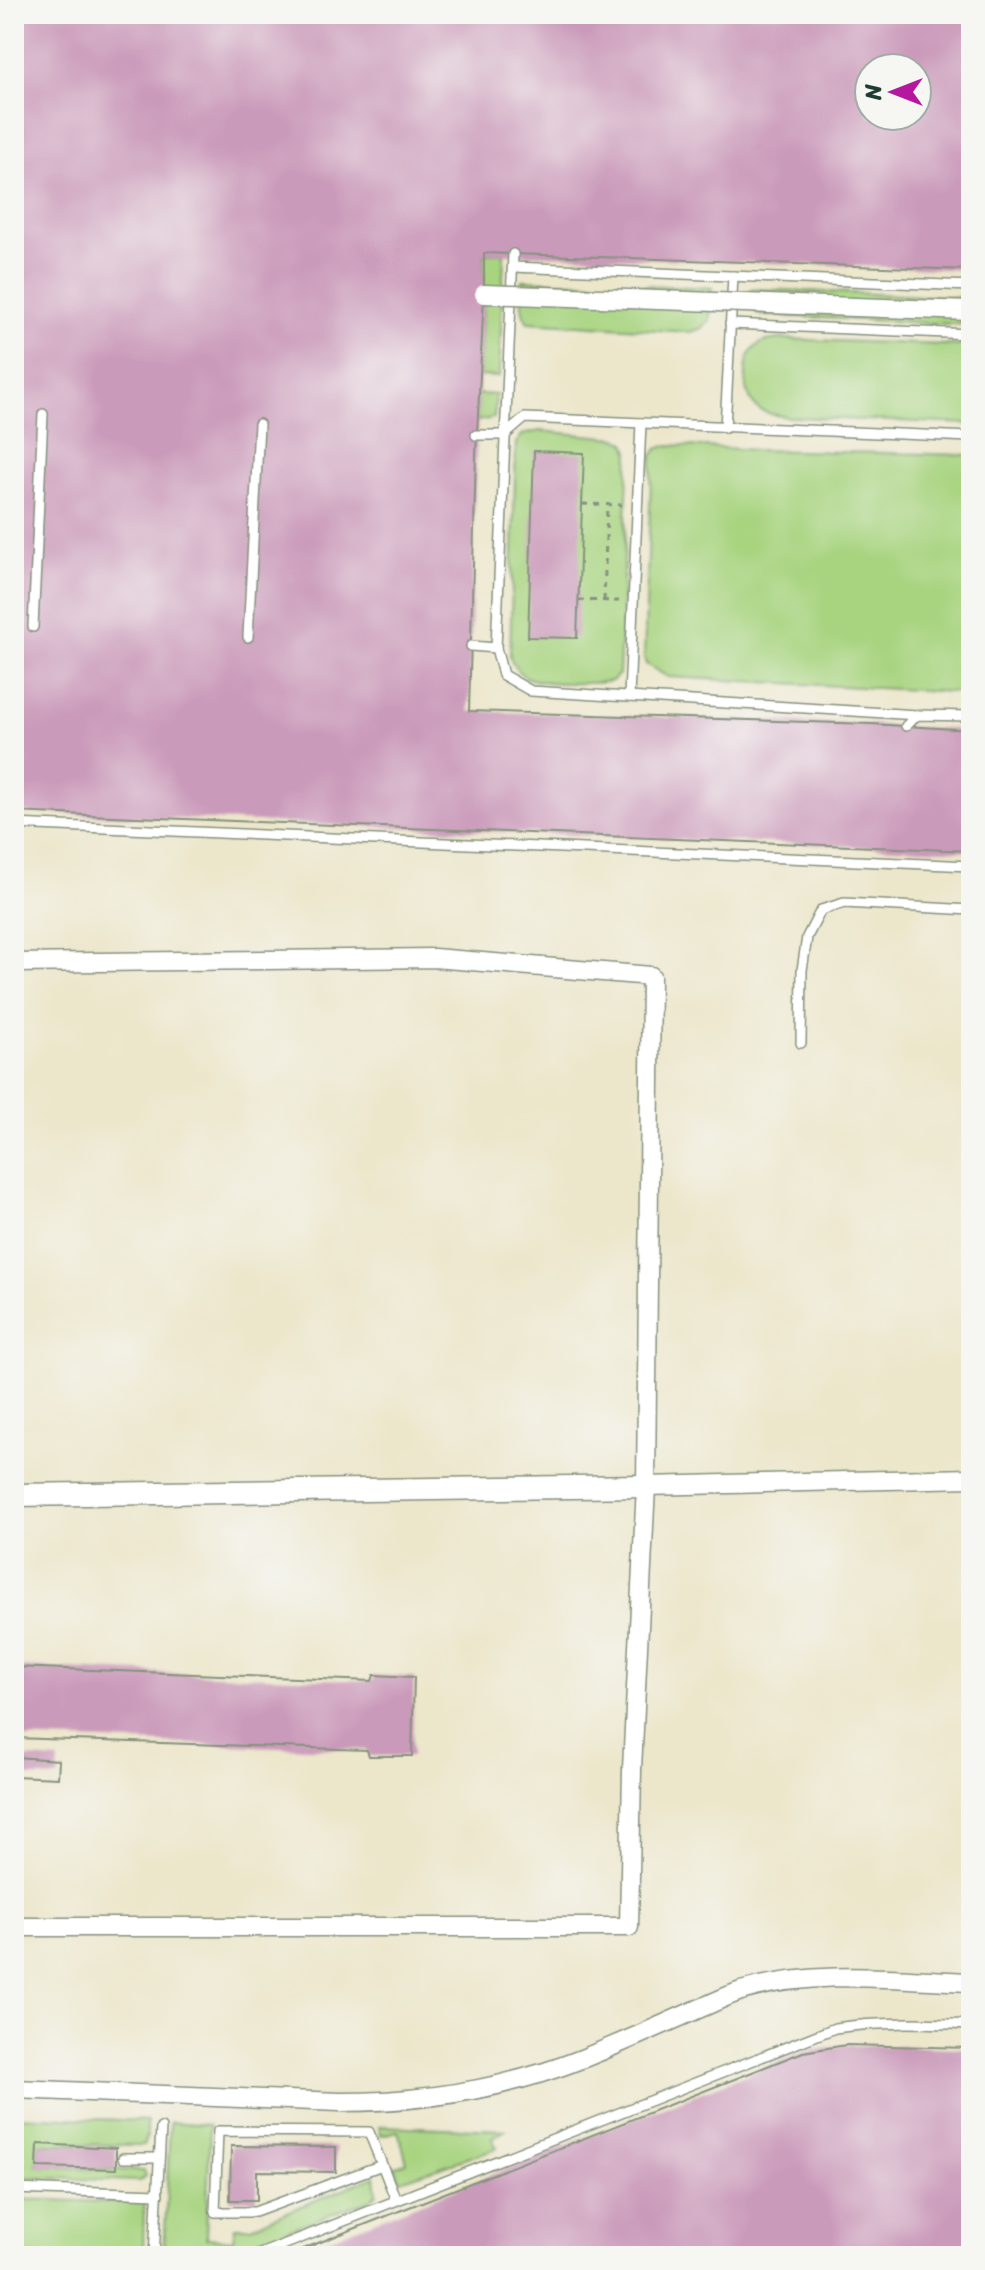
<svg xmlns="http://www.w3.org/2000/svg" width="985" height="2270" font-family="Sriracha,sans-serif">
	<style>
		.green { fill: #a8d480; stroke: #64885a; stroke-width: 2 }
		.building { fill: #ca9aba; fill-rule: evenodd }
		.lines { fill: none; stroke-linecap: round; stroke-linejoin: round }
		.service-casing { stroke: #86927f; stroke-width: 12 }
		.minor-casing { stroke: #86927f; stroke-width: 21 }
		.tertiary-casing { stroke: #86927f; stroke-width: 25 }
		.path { stroke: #86927f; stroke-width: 3; stroke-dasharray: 6 6; stroke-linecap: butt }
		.service { stroke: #fff; stroke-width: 9 }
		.minor { stroke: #fff; stroke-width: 18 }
		.tertiary { stroke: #fff; stroke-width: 22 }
		.minor-bridge-casing { stroke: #86927f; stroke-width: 21; stroke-linecap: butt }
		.minor-bridge { stroke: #fff; stroke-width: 18 }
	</style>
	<rect width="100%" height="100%" fill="#f6f6f2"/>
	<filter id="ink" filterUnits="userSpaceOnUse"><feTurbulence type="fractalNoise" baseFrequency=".0125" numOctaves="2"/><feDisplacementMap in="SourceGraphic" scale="16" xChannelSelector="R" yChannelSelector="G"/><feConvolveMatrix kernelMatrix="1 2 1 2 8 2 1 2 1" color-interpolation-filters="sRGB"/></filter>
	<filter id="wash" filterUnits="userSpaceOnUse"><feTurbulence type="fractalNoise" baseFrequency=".006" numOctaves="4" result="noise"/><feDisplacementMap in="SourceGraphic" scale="32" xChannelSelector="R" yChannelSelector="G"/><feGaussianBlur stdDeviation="1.8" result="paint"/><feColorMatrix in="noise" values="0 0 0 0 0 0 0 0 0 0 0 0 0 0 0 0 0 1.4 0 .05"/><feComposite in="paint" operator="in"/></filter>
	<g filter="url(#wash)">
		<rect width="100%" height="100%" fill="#ece6ca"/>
		<g class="green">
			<polygon points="484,253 504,253 499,377 479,376 484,294"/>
			<path d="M523 280 712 288 710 321 700 329 690 332 528 322C519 311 522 294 523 280Z"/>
			<polygon points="752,289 971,298 971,325 760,315 754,310"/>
			<path d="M780 339 971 346V424L787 417C777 415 764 414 756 407 743 395 742 359 756 347 762 341 772 340 780 339Z"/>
			<polygon points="478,394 496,395 494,418 477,421"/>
			<path d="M540 431 617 438 626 443 629 452 619 674 612 681C594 684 542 685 526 677 518 673 513 666 510 657L516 443 522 435Z"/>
			<polygon points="669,445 756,450 971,455 971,693 668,677 646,664 644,657 652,456 657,449"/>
			<polygon points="14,2116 147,2121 147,2136 143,2145 39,2144 37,2166 143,2171 145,2176 139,2181 14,2177"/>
			<polygon points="170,2122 210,2125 206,2238 233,2240 235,2227 250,2227 375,2176 377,2193 372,2199 216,2256 164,2256"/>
			<polygon points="379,2126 505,2130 492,2139 497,2148 401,2180 394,2167 407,2162 398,2131 381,2135"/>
			<polygon points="14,2199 144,2203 143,2256 14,2256"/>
		</g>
		<g id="blocks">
			<g class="building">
				<path d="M14 14H971V270L484 253V294L476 455 469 711 871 724 971 730V851L14 812ZM869 68H917V116H869Z"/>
				<polygon points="534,451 584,453 577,638 528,637"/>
				<polygon points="14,1667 372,1681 374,1675 414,1677 412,1756 369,1756 367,1750 14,1738"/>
				<polygon points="14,1757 59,1760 58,1778 14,1776"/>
				<polygon points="846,2045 971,2048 971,2256 285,2256 803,2052"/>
				<polygon points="38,2144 116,2148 116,2169 37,2167"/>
				<polygon points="231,2146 336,2147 336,2172 257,2171 257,2200 230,2200"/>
			</g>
		</g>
	</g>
	<g filter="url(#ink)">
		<use href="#blocks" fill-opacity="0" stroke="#86927f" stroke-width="2"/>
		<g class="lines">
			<defs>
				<g id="service">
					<polyline points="513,267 971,286"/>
					<polyline points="730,324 971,334"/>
					<polyline points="725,428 733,276"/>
					<polyline points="476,435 505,435 525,418 971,437"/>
					<polyline points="33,627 43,414"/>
					<polyline points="248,637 259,424"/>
					<polyline points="471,646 496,648 513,254"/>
					<polyline points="496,648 503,675 531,691 917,715"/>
					<polyline points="629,697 641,423"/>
					<polyline points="906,726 917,715 971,716"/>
					<polyline points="14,824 971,866"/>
					<polyline points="801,1043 802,970 807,937 821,910 844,903 971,910"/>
					<polyline points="123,2158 159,2158"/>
					<polyline points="382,2165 255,2212 215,2212 218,2131 369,2132 396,2200"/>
					<polyline points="14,2189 158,2194"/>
					<polyline points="154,2256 161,2128"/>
					<path d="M255 2256 835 2028C881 2021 925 2023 971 2025"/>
				</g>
				<g id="minor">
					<polyline points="14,963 434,958 651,976 646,1486 632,1769 629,1927 14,1927"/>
					<polyline points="646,1486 971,1478"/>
					<path d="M14 2089 340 2102C424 2102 506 2089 584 2058 622 2043 659 2026 696 2010 711 2004 726 1996 741 1991 815 1969 895 1979 971 1982"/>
				</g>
				<polyline id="tertiary" points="14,1495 646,1486"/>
			</defs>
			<use href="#service" class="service-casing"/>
			<use href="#minor" class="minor-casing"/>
			<use href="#tertiary" class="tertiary-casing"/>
			<g class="path">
				<polyline points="582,504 622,505"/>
				<polyline points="578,600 619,601"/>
				<polyline points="604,601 607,505"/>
			</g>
			<use href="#service" class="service"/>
			<use href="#minor" class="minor"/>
			<use href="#tertiary" class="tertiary"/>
			<defs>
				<polyline id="minor-bridge" points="484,294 971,311"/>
			</defs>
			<use href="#minor-bridge" class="minor-bridge-casing"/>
			<use href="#minor-bridge" class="minor-bridge"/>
		</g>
	</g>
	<rect width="985" height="2270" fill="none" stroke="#f6f6f2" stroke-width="48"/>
	<g transform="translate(893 92) rotate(270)"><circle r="38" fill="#f6f6f2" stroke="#a0aca6" stroke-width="2"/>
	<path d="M0-6L14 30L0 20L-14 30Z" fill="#b5179e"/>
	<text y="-12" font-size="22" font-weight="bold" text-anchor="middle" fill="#1f3d34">N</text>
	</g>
</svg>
